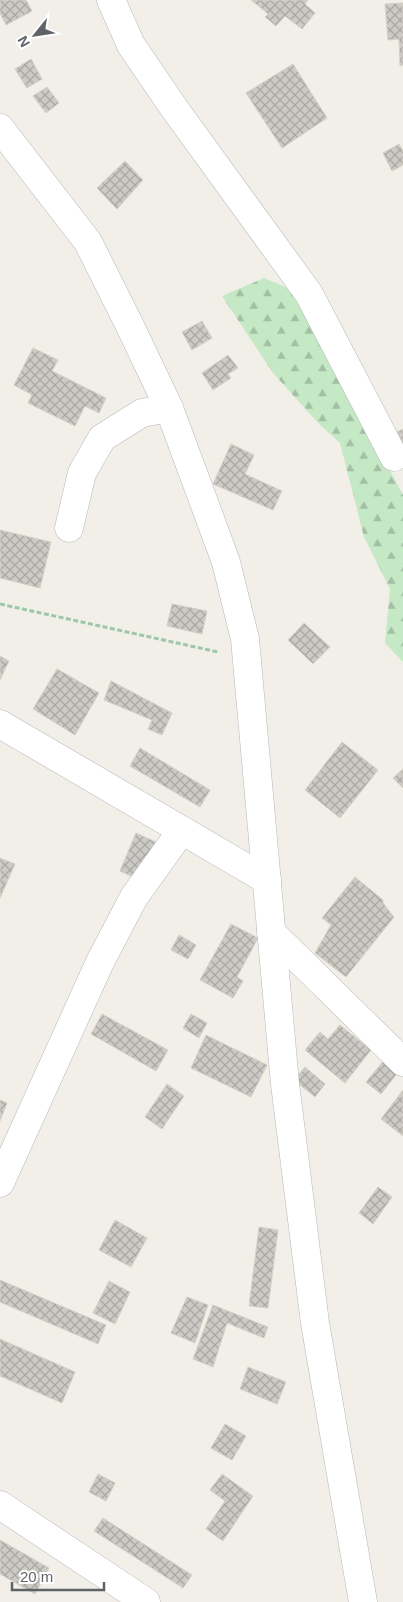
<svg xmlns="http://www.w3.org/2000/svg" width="403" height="1602" font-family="Arial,sans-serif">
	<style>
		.forest { fill: url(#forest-firs) }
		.building { fill: url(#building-cross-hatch); stroke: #d6d1c6 }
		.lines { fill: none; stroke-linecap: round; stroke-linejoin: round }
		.minor-casing { stroke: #b5b8bc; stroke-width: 29 }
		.path { stroke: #9cc7a9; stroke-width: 3; stroke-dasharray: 5 2.5; stroke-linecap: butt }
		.minor { stroke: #fff; stroke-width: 28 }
	</style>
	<defs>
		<pattern id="forest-firs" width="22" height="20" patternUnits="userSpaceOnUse" patternTransform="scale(1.25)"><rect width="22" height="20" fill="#c5e8c5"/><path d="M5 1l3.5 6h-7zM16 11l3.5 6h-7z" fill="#a3c0a4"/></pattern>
		<pattern id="building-cross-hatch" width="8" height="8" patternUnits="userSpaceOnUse" patternTransform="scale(1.25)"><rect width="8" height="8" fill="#cccac5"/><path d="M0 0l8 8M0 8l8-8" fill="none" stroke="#a9a8a4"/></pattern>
	</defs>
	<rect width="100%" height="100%" fill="#f1efe8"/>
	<polygon class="forest" points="264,278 309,297 384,459 403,495 403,662 385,643 390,589 364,537 340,443 319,424 273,373 222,296"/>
	<g class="building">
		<polygon points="0,0 26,0 32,11 6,25 0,13"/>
		<polygon points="251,0 308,0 305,4 315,13 302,29 285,16 276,26 265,17 268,14"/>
		<polygon points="403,3 403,65 400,66 399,39 388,40 385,4"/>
		<polygon points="31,59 42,79 27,88 15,69"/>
		<polygon points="293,64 327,118 282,148 246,93"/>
		<polygon points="47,87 59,103 46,113 33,96"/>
		<polygon points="399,144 403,151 403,165 392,171 383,153"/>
		<polygon points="125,161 143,180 117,209 97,188"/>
		<polygon points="202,321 212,338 192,350 182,332"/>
		<polygon points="33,348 58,360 52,371 106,398 99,413 85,406 75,426 28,403 32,395 14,385"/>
		<polygon points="228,355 238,368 228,374 231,378 213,390 202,373"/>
		<polygon points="403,429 403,445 397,432"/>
		<polygon points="231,444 254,455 245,474 282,491 273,510 213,484"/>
		<polygon points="0,530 51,542 40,588 0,578"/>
		<polygon points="172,604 207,611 202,634 167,626"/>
		<polygon points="304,623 330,647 313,664 288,640"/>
		<polygon points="0,656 9,661 0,680"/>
		<polygon points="57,669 99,693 75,735 33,709"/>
		<polygon points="111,681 172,713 162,735 148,729 152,720 104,700"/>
		<polygon points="342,742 378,770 340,818 305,790"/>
		<polygon points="140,748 210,790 200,807 130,766"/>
		<polygon points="403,769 403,788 393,778"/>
		<polygon points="136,833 156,842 140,880 120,871"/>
		<polygon points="0,858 15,864 0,898"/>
		<polygon points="355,877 383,900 383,903 394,917 346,977 315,953 331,925 322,918"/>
		<polygon points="231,924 258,938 237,977 243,981 233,998 200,980"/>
		<polygon points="179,935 196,945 188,959 171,950"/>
		<polygon points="102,1014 168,1050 156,1071 91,1034"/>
		<polygon points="191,1014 207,1023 199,1038 183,1028"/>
		<polygon points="340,1025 371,1050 345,1083 305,1050 320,1032 328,1039"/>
		<polygon points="206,1035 267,1065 251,1097 191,1068"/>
		<polygon points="386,1058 400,1070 381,1094 366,1082"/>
		<polygon points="305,1067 325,1084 315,1097 294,1080"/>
		<polygon points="167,1084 184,1096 162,1129 145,1117"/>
		<polygon points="403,1090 403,1136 381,1119"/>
		<polygon points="0,1100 7,1103 0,1121"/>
		<polygon points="378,1187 392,1197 373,1224 359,1213"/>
		<polygon points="115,1220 147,1238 131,1267 99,1250"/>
		<polygon points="259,1227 278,1230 268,1308 249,1306"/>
		<polygon points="0,1280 106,1325 98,1344 0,1302"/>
		<polygon points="109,1281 130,1292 115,1324 93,1313"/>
		<polygon points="187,1297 208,1305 195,1343 171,1333"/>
		<polygon points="213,1305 268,1327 264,1338 227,1323 213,1367 193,1359"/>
		<polygon points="0,1339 75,1372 62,1403 0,1376"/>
		<polygon points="248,1367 286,1382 277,1404 240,1389"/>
		<polygon points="225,1424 246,1436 232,1460 211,1448"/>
		<polygon points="98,1474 115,1483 106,1501 89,1492"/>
		<polygon points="222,1474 253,1496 223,1541 206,1529 225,1501 210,1490"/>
		<polygon points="103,1518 192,1575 183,1588 94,1531"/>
		<polygon points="0,1540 49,1568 35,1594 0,1574"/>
	</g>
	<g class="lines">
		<defs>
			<g id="minor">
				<polyline points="111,0 131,45 174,108 309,294 394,457"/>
				<polyline points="0,128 88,242 130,326 169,408 226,562 245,639 285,1084 315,1323 363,1602"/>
				<polyline points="69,528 82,473 102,438 142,413 169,408"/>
				<polyline points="0,724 267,880"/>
				<polyline points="271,932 403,1062"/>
				<polyline points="0,1183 100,962 134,897 182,830"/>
				<polyline points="0,1505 146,1602"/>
			</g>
		</defs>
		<use href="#minor" class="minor-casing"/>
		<polyline class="path" points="0,604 218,652"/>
		<use href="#minor" class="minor"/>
	</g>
	<g transform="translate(35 35) rotate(240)" stroke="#ffffff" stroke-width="4" paint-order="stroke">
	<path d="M0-4L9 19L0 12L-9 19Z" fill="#5f6368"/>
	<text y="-8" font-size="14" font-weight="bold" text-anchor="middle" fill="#5f6368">N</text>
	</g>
	<path d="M12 1582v8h92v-8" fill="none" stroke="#5f6368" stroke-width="2.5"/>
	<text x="20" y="1582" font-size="15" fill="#5f6368" stroke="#ffffff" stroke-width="4" paint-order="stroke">20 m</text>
</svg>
